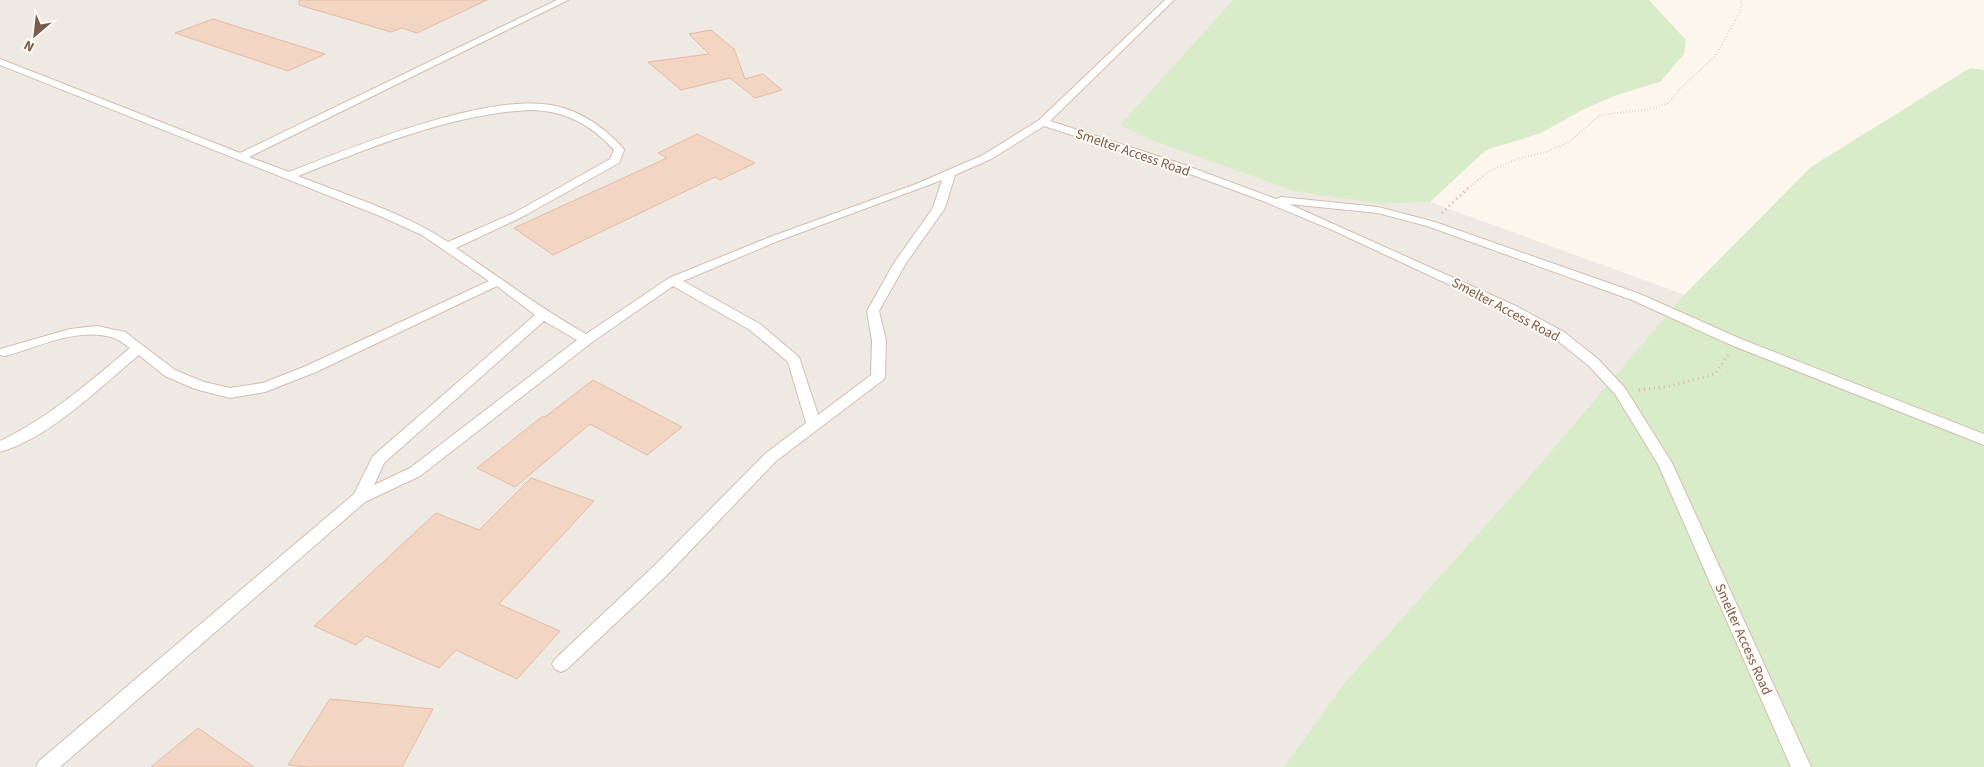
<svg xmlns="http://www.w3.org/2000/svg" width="1984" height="767" font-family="'Source Sans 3',sans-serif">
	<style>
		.industrial { fill: #efe9e4 }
		.green { fill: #d8ecc9 }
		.building { fill: #f3d5c3; stroke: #e6bba3 }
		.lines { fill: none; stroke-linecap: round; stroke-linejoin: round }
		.lane-casing { stroke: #d1beb0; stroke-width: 2 }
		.path-far1 { stroke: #d9b8a5; stroke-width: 2; stroke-dasharray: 0.5 2.5; stroke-linecap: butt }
		.path { stroke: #d9b8a5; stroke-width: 3; stroke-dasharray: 1 4; stroke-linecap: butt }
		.lane { fill: #fff; fill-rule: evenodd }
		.labels { text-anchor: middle; stroke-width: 4; stroke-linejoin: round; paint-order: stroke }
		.street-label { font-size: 14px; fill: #7a5c4d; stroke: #fffaf3 }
	</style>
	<rect width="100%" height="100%" fill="#fdf6ec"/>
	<polygon class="industrial" points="0,0 1233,0 1121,125 1156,142 1294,191 1380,204 1430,202 1685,295 1536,469 1346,681 1284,767 0,767"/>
	<g class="green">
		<polygon points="1233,0 1649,0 1686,40 1684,54 1660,82 1617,95 1582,110 1541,133 1486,150 1430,202 1380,204 1294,191 1156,142 1120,125"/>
		<polygon points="1970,68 1984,70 1984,767 1284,767 1346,681 1536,469 1684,295 1811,167"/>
	</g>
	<g class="building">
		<polygon points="299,0 487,0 417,33 402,28 391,32 299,5"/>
		<polygon points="213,19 325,54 288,71 175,33"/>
		<polygon points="711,30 734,49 745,79 763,74 782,90 755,98 730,78 681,90 648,62 709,54 689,34"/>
		<polygon points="697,134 755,163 720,180 715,177 553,255 514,228 667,158 658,153"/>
		<polygon points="593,380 682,427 647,455 590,424 515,487 477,468 543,416 545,417"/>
		<polygon points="531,478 594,501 499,604 560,631 517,679 456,650 439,668 366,636 356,645 314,626 436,513 479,530"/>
		<polygon points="330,699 433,709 402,767 307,767 288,765"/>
		<polygon points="198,728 254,767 151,767"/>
	</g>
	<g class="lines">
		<defs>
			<path id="lane" d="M557 0H568L249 157 289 172C353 147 490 91 556 106 582 112 605 128 623 148L624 150 619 163 522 217 456 248C499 277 540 308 586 334L669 278 770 237 916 184 983 155 1039 120 1165 0H1174L1050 121 1179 163 1276 199 1281 197 1378 207 1435 222 1640 294 1741 339 1984 434V445L1731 345 1632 300 1427 226 1378 213 1289 204 1516 306 1564 332 1598 359 1625 388 1672 463 1811 767H1791L1658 464 1615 394 1588 365 1554 338 1508 312 1330 229 1263 201 1171 167 1044 126 991 159 955 175 945 208 906 263 879 311 886 341 885 377 883 380 776 461 667 575 567 669 561 672 555 669 552 664 555 659 655 565 766 453 806 423 788 362 750 330 673 286 591 343 420 476 365 502 60 767H36L39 761 354 494 373 456 535 315 497 286 316 372 265 392 230 398 195 389 165 376 139 355C99 388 51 437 0 452V441C49 418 89 382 130 348 125 345 120 340 114 338 79 326 39 347 5 356L0 355V349L70 329 97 326 125 332 175 370 204 382 230 388 263 383 306 366 489 281 422 235 380 216 0 65V59L240 153ZM529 110C563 110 591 124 614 150L610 159 514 213 448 242C403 212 348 196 298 176 369 148 452 114 529 110ZM942 180 933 208 894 263 867 311 872 341 871 375 818 415 799 357 760 324 683 281 778 241ZM544 321 577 340 410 468 374 485 384 463Z"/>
		</defs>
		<use href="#lane" class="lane-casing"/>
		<polyline class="path-far1" points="1466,190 1489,171 1517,159 1546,152 1569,142 1600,115 1651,109 1669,103 1679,90 1716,55 1740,11 1742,3 1739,0"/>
		<g class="path">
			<polyline points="1442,213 1468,188"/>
			<polyline points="1639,390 1670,386 1715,374 1728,355"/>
		</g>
		<use href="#lane" class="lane"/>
	</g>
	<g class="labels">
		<g class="street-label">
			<text transform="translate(1133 152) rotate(19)" y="5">Smelter Access Road</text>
			<text transform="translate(1506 309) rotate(28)" y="5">Smelter Access Road</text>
			<text transform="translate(1744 639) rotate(66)" y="5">Smelter Access Road</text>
		</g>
	</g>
	<g transform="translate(35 35) rotate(208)" stroke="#fffaf3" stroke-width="4" paint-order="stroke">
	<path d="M0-4L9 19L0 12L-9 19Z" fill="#7a5c4d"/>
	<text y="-8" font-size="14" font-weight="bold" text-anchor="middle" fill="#7a5c4d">N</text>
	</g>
</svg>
